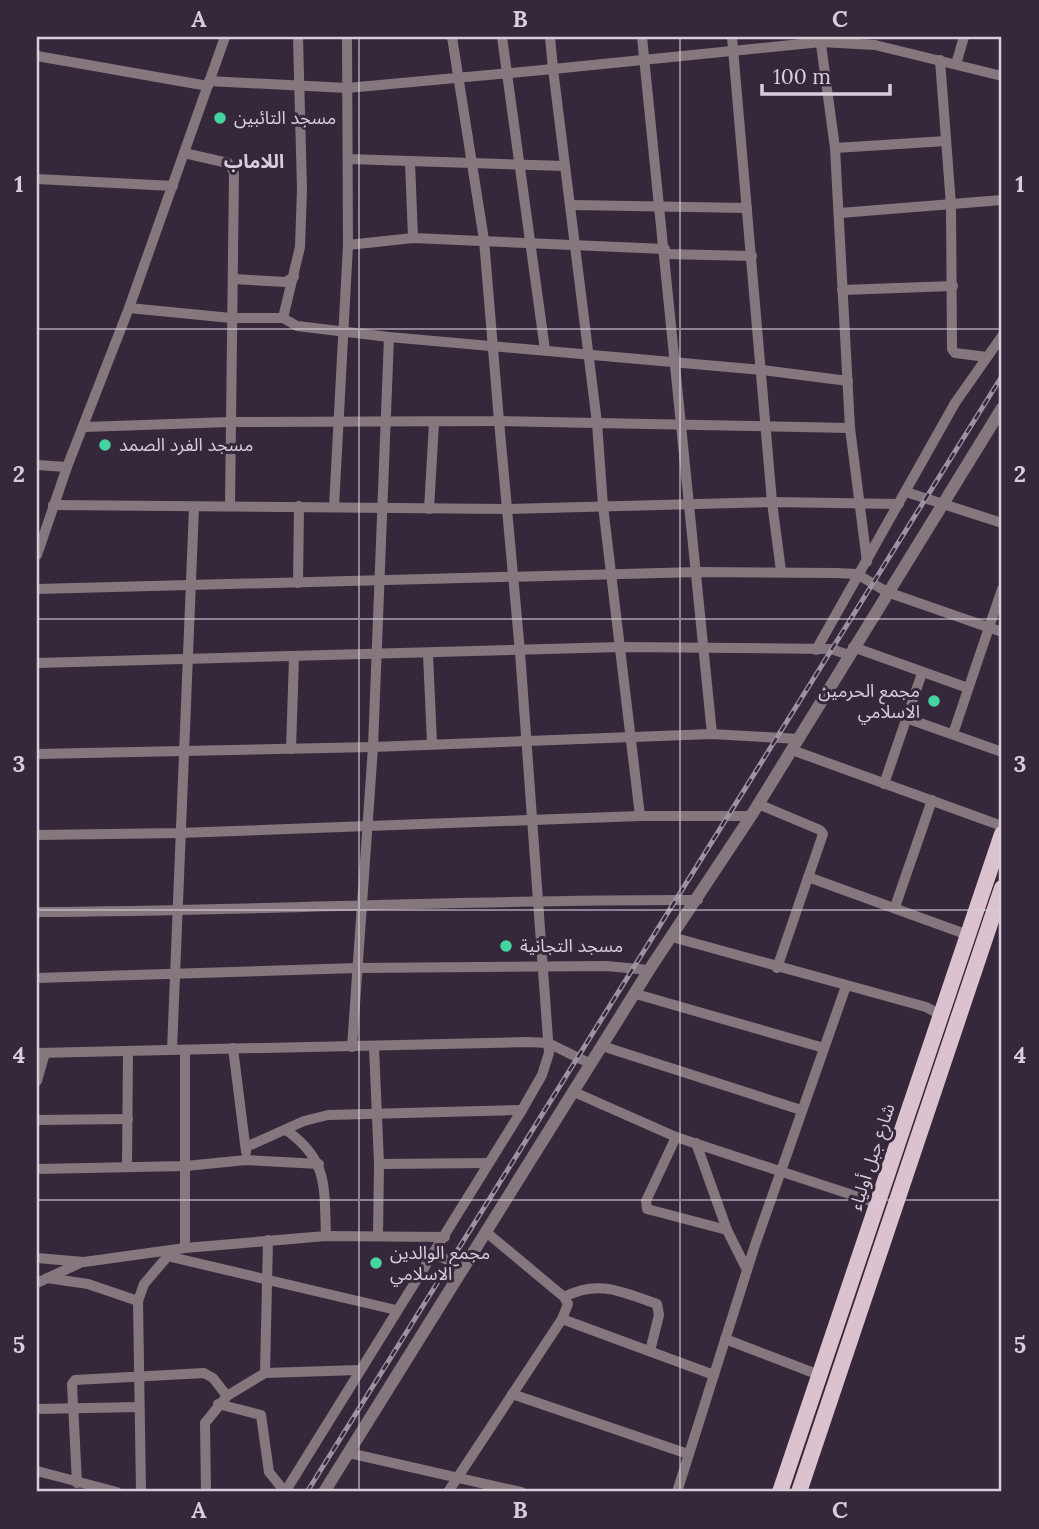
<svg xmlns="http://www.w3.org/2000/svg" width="1039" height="1529" font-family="Lora,'Noto Sans Arabic',serif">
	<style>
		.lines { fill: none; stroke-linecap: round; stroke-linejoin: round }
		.minor { stroke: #84787e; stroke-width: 10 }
		.tertiary { stroke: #84787e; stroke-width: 12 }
		.primary { stroke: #dbc2ce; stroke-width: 16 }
		.rail-casing { stroke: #9d92a1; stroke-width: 5 }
		.rail { stroke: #36283b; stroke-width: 2.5; stroke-dasharray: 8; stroke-linecap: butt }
		.grid { fill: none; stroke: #d7cedb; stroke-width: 2; stroke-opacity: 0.55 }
		.poi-dot { fill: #44d49f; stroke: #36283b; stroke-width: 2.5 }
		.labels { text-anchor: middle; stroke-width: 6; stroke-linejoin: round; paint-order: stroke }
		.poi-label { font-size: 18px; fill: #d7cedb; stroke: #36283b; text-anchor: start }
		.street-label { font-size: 18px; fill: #d7cedb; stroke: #36283b }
		.neighbourhood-label { font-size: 19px; font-weight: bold; fill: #d7cedb; stroke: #36283b }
		.neatline { fill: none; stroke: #d7cedb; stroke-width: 2.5 }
		.grid-label { font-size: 23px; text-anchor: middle; font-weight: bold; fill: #d7cedb }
	</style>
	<rect width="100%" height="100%" fill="#36283b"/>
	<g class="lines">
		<g class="minor">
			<polyline points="502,37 545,350"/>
			<polyline points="642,37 712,734"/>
			<polyline points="732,37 772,502 781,571"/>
			<polyline points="820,37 835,148 850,428 867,562"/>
			<polyline points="37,56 208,86"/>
			<polyline points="940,60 951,205 952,349 955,353 987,357"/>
			<polyline points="956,64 964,37"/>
			<polyline points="209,81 347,88 553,69 550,37"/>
			<polyline points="835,148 946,141"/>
			<polyline points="184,153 228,163 234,172 230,506"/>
			<polyline points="348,159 565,166"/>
			<polyline points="410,162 413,238"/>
			<polyline points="37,179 173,186"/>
			<polyline points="572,205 747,208"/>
			<polyline points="840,213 1002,200"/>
			<polyline points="348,245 413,238 665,249"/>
			<polyline points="665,254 752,256"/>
			<polyline points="233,279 285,282 294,277"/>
			<polyline points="842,290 953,286"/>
			<polyline points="129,308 231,318 283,318 297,326 389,337 762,370 848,381"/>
			<polyline points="283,318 300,247 302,189 298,37"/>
			<polyline points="84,427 230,422 499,421 484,240 452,37"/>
			<polyline points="37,465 67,467"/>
			<polyline points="906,492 1002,523"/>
			<polyline points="53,505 506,509 772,502 899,504"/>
			<polyline points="334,507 348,245 347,37"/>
			<polyline points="429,509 434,423"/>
			<polyline points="37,555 67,467 129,308 225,37"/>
			<polyline points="298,583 299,506"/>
			<polyline points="37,589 698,572 836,573 857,574 887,592 1002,632"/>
			<polyline points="853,647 968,688"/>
			<polyline points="816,650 955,403 1002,336"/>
			<polyline points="428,654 432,743"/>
			<polyline points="37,663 621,647 831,649 849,655"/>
			<polyline points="906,718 1002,752"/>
			<polyline points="953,734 1002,589"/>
			<polyline points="291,749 294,657"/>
			<polyline points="792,750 1002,826"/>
			<polyline points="37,754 373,747 712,734 799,739"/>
			<polyline points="884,784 922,673"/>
			<polyline points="758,804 820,830 823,834 777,968"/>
			<polyline points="640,816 603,506 597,423 850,428"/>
			<polyline points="37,835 180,833 640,816 751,816"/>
			<polyline points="808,877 968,935"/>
			<polyline points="895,907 932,800"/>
			<path d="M37 912C257 911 477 899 698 900"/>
			<polyline points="672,937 926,1007 939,1014"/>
			<polyline points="37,978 357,968 606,966 649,970"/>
			<polyline points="636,994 824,1048"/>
			<polyline points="602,1046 801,1110"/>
			<polyline points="352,1047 373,747 389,337"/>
			<polyline points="374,1047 379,1164 378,1235"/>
			<polyline points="233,1048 246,1152"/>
			<polyline points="172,1050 194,507"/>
			<polyline points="185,1051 185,1248"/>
			<polyline points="37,1053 527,1042 548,1043 591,1064"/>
			<polyline points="37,1081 45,1053"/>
			<polyline points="574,1092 676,1137 877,1203"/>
			<polyline points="37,1120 128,1119"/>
			<path d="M286 1130C329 1160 324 1188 326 1236"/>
			<polyline points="676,1137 646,1201 647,1209 727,1230"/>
			<polyline points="696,1143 727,1230 747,1270"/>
			<polyline points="246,1147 304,1121 328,1115 522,1110"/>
			<polyline points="379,1164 488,1163"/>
			<polyline points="127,1167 128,1051"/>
			<polyline points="37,1169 186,1166 246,1160 319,1164"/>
			<polyline points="434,1253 464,1269"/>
			<polyline points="167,1256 396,1310"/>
			<polyline points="37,1258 84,1262 185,1248 326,1236 445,1237"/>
			<polyline points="47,1278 88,1284 138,1301"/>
			<polyline points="37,1283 80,1263"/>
			<path d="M564 1297C599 1279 622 1292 657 1304L659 1315 650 1351"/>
			<polyline points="562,1319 714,1375"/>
			<polyline points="725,1339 822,1376"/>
			<polyline points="265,1373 268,1240"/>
			<polyline points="512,1394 688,1454"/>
			<polyline points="218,1404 261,1415 269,1472 285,1492"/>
			<polyline points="37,1409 139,1407"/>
			<polyline points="349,1453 521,1492"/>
			<polyline points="37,1471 117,1492"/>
			<polyline points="77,1483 72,1384 75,1380 204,1373 213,1378 227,1396"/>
			<polyline points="141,1492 138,1301 144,1284 173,1250"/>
			<polyline points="206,1492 205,1423 227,1396 265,1373 359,1370"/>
			<polyline points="285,1492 522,1110 542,1075 549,1053 520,652 499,421 597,423 553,69 821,42 875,45 1002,76"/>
			<polyline points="448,1492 562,1319 568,1304 564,1297 486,1232"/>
			<polyline points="677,1492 755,1245 846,986"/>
		</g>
		<polyline class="tertiary" points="324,1492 649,970 751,816 1002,408"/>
		<g class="primary">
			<polyline points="780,1492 1002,834"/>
			<polyline points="799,1492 1002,888"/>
		</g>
		<defs>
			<polyline id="rail" points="307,1492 1002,376"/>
		</defs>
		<use href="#rail" class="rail-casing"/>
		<use href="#rail" class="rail"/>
	</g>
	<path class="grid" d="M359 37V1492M680 37V1492M37 329H1002M37 619H1002M37 910H1002M37 1200H1002"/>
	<g class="poi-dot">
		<circle cx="220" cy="118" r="7"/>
		<circle cx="105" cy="445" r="7"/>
		<circle cx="934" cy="701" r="7"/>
		<circle cx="506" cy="946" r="7"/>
		<circle cx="376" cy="1263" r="7"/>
	</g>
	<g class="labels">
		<g class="poi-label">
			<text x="234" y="124">مسجد التائبين</text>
			<text x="119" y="451">مسجد الفرد الصمد</text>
			<text x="920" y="697" text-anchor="end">مجمع الحرمين<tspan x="920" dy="21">الاسلامي</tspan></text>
			<text x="520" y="952">مسجد التجانية</text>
			<text x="390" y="1259">مجمع الوالدين<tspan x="390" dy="21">الاسلامي</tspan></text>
		</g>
		<g class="street-label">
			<text transform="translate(872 1157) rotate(-72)" y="6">شارع جبل أولياء</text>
		</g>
		<g class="neighbourhood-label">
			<text x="254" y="168">اللاماب</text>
		</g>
	</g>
	<rect width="1039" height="1529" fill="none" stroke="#36283b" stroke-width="77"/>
	<path d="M762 84v10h128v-10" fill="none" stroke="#d7cedb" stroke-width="3.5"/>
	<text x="773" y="84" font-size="21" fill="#d7cedb" stroke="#36283b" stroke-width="5" paint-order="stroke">100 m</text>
	<rect x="38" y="38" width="962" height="1452" class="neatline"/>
	<g class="grid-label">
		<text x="199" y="27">A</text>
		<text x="520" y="27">B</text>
		<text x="840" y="27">C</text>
		<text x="19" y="192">1</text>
		<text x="1020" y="192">1</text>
		<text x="19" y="482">2</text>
		<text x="1020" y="482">2</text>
		<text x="19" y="772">3</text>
		<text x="1020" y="772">3</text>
		<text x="19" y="1063">4</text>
		<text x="1020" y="1063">4</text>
		<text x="19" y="1353">5</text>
		<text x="1020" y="1353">5</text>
		<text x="199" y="1518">A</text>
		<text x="520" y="1518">B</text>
		<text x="840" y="1518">C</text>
	</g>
</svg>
